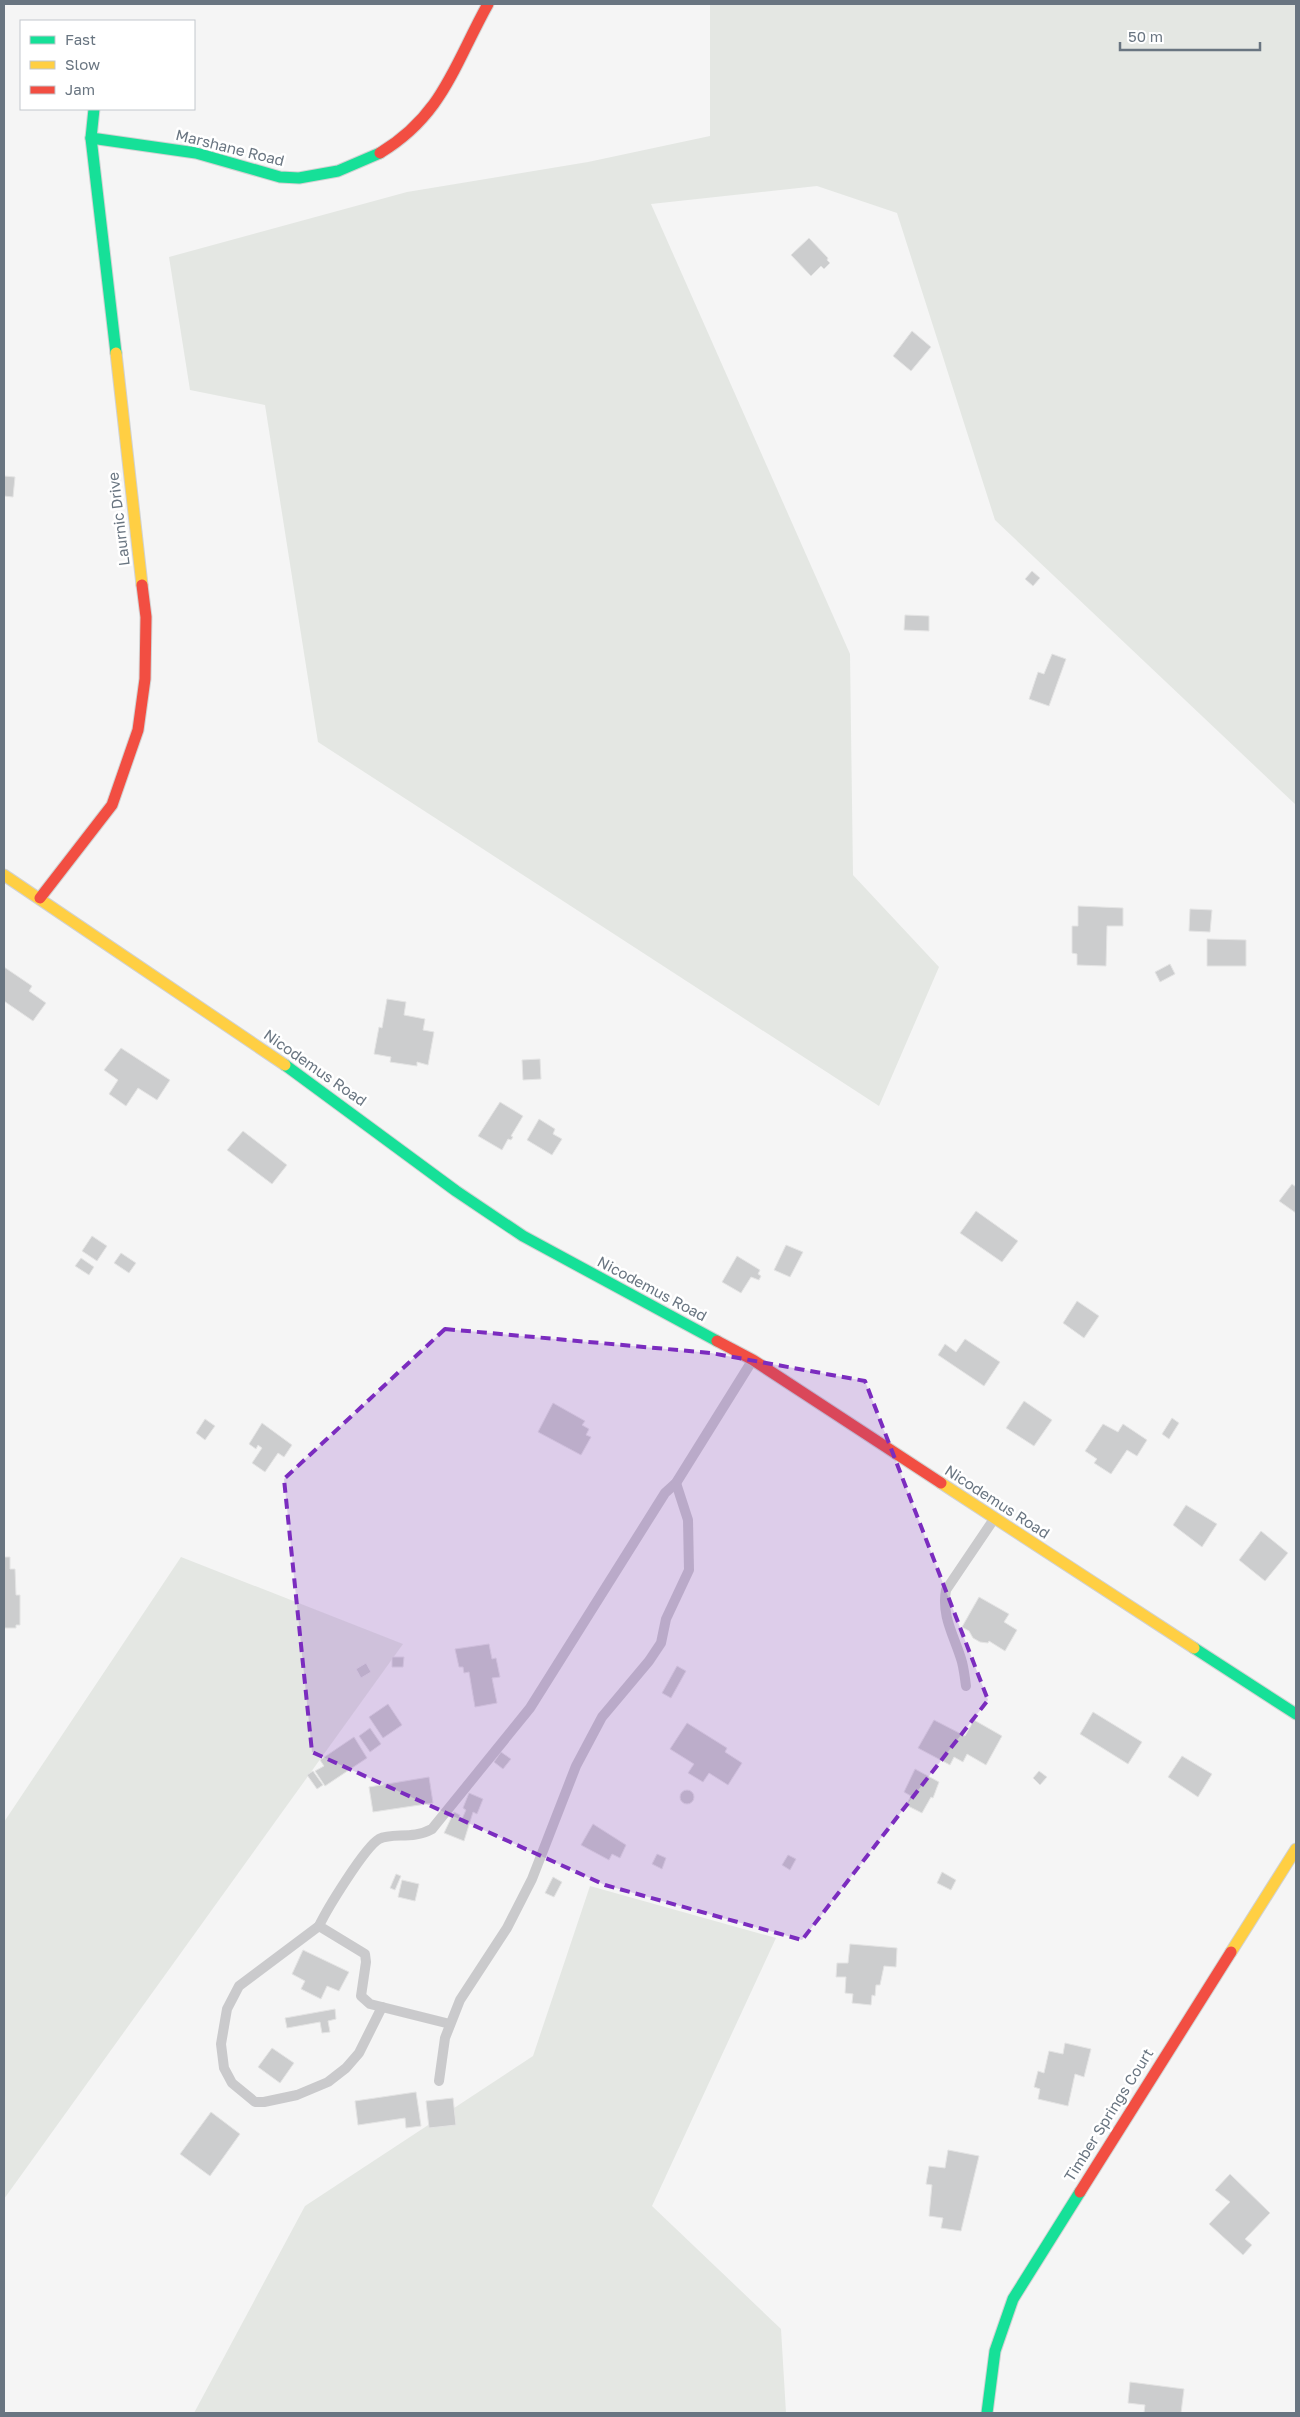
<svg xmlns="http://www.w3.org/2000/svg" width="1300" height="2417" font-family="'Golos Text',sans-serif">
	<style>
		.green { fill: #e4e7e3 }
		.building { fill: #cccdce; stroke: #e4e4e4 }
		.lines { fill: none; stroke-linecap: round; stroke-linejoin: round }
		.fast-casing { stroke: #d1d2d2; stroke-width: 13 }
		.slow-casing { stroke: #d1d2d2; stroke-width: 13 }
		.jam-casing { stroke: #d1d2d2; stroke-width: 13 }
		.lane { stroke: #cacacc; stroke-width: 10 }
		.fast { stroke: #16e098; stroke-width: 11 }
		.slow { stroke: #ffcf43; stroke-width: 11 }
		.jam { stroke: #f24e42; stroke-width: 11 }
		.marked { fill: #7b2cbf; fill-opacity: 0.2; stroke: #7b2cbf; stroke-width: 4; stroke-dasharray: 10 6; stroke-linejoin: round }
		.labels { text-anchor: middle; stroke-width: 5; stroke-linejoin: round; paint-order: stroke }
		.street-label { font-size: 15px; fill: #697581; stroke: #fff }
	</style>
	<rect width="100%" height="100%" fill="#f5f5f5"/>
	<g class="green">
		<polygon points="710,4 1296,4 1296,805 995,520 897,213 817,186 651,204 850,654 853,875 939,967 879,1106 318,742 265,405 190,390 169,257 407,192 588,162 710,136"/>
		<polygon points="181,1557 403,1644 4,2199 4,1822"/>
		<polygon points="590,1886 776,1938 652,2206 781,2329 786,2413 194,2413 305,2206 533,2056"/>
	</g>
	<g class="building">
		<polygon points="809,238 828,258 827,260 830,263 824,269 821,266 811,276 791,255"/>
		<polygon points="912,331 931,347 911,371 893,356"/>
		<polygon points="4,476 15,477 13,497 4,496"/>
		<polygon points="1032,571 1040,578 1033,586 1025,579"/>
		<polygon points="905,615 929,616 929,631 904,630"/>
		<polygon points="1052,654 1066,659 1049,706 1029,699 1038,672 1044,674"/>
		<polygon points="1078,906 1123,908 1123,926 1107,926 1106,966 1077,965 1077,954 1072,953 1072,926 1078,926"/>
		<polygon points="1190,909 1212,910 1210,932 1189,931"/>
		<polygon points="1207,939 1246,940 1246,966 1207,966"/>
		<polygon points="1170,964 1175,974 1160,982 1155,972"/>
		<polygon points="4,967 32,986 29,991 46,1003 33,1021 4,1001"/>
		<polygon points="387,999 406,1002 404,1015 425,1019 423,1030 434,1032 428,1065 417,1062 417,1066 390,1062 391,1057 374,1054 379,1027 382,1028"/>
		<polygon points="121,1048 170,1080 157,1100 138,1088 126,1106 109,1094 118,1080 104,1070"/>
		<polygon points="540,1059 541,1079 523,1080 522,1060"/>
		<polygon points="500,1102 523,1116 511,1136 513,1137 511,1140 508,1139 502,1150 478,1136"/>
		<polygon points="539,1119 555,1129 553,1134 562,1139 552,1155 527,1140"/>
		<polygon points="243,1131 287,1165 272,1184 227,1150"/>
		<polygon points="1292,1184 1296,1187 1296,1213 1279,1201"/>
		<polygon points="976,1211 1018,1241 1002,1262 960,1233"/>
		<polygon points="92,1236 107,1246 97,1261 82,1251"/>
		<polygon points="786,1245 803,1252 790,1277 774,1270"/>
		<polygon points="121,1253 136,1263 129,1273 114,1263"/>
		<polygon points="737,1256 760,1270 758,1274 761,1276 759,1280 751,1277 741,1293 722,1282"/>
		<polygon points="81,1258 94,1267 89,1275 75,1266"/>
		<polygon points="1077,1301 1099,1316 1084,1338 1063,1323"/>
		<polygon points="965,1339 1000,1362 984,1386 938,1355 945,1344 956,1352"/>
		<polygon points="1024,1401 1052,1420 1034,1446 1006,1428"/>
		<polygon points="553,1403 585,1421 582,1425 589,1429 586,1435 591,1437 581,1455 538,1432"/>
		<polygon points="1172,1418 1179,1423 1169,1439 1162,1434"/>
		<polygon points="205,1419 215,1426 205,1440 196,1433"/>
		<polygon points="262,1423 292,1445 284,1457 278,1453 265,1472 252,1463 262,1448 258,1445 256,1449 249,1444"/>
		<polygon points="1103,1424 1118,1432 1123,1424 1147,1440 1137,1456 1127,1450 1111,1474 1094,1463 1097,1459 1085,1451"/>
		<polygon points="1186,1505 1217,1524 1202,1547 1173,1525"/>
		<polygon points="1261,1531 1288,1553 1265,1581 1239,1560"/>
		<polygon points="4,1557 10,1557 10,1569 15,1569 16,1595 20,1595 20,1625 16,1625 16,1628 4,1628"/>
		<polygon points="979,1597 1009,1614 1004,1622 1017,1630 1005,1651 989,1641 988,1643 980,1642 973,1638 969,1631 962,1627"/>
		<polygon points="489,1644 492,1659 496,1658 500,1677 492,1678 497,1703 475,1707 469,1672 464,1673 463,1667 459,1667 455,1649"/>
		<polygon points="392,1657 404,1657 403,1667 392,1667"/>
		<polygon points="366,1663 371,1672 361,1678 356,1669"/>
		<polygon points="677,1666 686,1671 671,1698 662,1693"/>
		<polygon points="388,1704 402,1725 383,1738 369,1717"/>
		<polygon points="1093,1712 1142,1742 1128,1764 1080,1734"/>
		<polygon points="934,1720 965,1736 974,1720 1002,1736 986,1765 967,1754 963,1762 954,1757 950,1765 918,1748"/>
		<polygon points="687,1723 727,1748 725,1752 742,1763 728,1785 709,1773 703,1782 688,1773 694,1764 670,1749"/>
		<polygon points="370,1728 381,1744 370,1752 359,1736"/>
		<polygon points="354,1737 367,1758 325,1786 315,1771 324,1766 320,1760"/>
		<polygon points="501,1752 511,1759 503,1769 494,1762"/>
		<polygon points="1182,1756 1212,1774 1198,1797 1168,1777"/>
		<polygon points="915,1769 939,1782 933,1798 931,1797 922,1813 906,1805 911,1796 904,1792"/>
		<polygon points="313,1771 323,1785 317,1789 307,1775"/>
		<polygon points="1039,1771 1047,1777 1040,1785 1033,1778"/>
		<polygon points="429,1777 433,1803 373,1812 369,1787"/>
		<circle cx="687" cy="1797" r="7"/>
		<polygon points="469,1793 483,1799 477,1814 473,1812 464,1841 444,1833 454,1812 460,1815 459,1818 462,1819 466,1810 463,1808"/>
		<polygon points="593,1824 626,1845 620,1858 612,1854 609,1860 581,1845"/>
		<polygon points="657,1854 666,1858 662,1869 652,1864"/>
		<polygon points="788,1855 796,1859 790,1870 782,1865"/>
		<polygon points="942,1872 956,1880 951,1890 937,1883"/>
		<polygon points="396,1874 401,1876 395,1890 390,1888"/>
		<polygon points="553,1877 562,1882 554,1897 545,1893"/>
		<polygon points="402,1880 419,1884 415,1901 398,1897"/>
		<polygon points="850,1944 897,1948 896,1967 884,1966 880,1985 876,1985 875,1996 872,1995 871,2005 852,2003 853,1994 845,1993 846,1977 836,1977 837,1963 848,1963"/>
		<polygon points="303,1950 349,1972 339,1991 327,1986 321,1999 301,1989 305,1981 292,1974"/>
		<polygon points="335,2009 336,2019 328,2021 330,2032 322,2033 320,2022 287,2028 285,2018"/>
		<polygon points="1065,2043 1091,2049 1084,2077 1075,2074 1068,2106 1038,2099 1040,2089 1034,2087 1038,2071 1044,2073 1049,2051 1063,2054"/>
		<polygon points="272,2048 294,2063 280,2083 258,2067"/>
		<polygon points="416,2092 421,2126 406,2128 405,2118 358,2125 355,2101"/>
		<polygon points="453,2098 456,2125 429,2128 426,2101"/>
		<polygon points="211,2112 240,2134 210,2176 180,2154"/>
		<polygon points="948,2150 979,2156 961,2231 941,2228 943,2218 929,2216 932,2185 926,2184 929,2166 945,2168"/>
		<polygon points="1230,2174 1270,2213 1245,2239 1252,2245 1243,2255 1209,2224 1230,2202 1215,2190"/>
		<polygon points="1130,2382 1184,2389 1181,2413 1144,2413 1145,2405 1128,2403"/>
	</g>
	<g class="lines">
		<defs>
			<g id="fast">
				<polyline points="94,109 91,138 116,353"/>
				<polyline points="91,138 196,153 280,177 299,178 338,171 380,153"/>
				<polyline points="285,1065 456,1191 523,1236 717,1341"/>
				<polyline points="1194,1648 1296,1714"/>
				<polyline points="987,2413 995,2351 1013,2299 1080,2192"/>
			</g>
			<g id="slow">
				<polyline points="116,353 142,585"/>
				<polyline points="4,875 285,1065"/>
				<polyline points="941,1483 1194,1648"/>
				<polyline points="1231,1952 1296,1849"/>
			</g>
			<g id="jam">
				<path d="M380 153C443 115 454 65 488 4"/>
				<polyline points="40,898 112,805 138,730 145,679 146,617 142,585"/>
				<polyline points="717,1341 753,1360 941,1483"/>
				<polyline points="1080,2192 1231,1952"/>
			</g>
		</defs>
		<use href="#fast" class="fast-casing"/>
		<use href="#slow" class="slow-casing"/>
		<use href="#jam" class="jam-casing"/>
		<g class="lane">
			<path d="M966 1686C965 1678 964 1670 962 1662 955 1637 941 1617 946 1590L994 1519"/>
			<polyline points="319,1926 239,1986 227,2009 221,2044 224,2068 232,2083 255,2102 264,2102 297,2095 328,2082 346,2068 359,2053 382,2007"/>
			<path d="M450 2024 370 2004 361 1996 366 1962 365 1954 319 1926C327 1909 365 1847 379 1839 393 1832 412 1840 432 1829L530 1708 665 1493 676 1483 752 1361"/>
			<polyline points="439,2081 445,2038 460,2000 507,1928 532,1879 576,1766 602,1717 649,1661 661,1643 666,1619 689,1570 688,1520 676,1483"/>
		</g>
		<use href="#fast" class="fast"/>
		<use href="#slow" class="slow"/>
		<use href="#jam" class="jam"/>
	</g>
	<path class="marked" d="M445 1329 711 1353 865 1381 988 1700 802 1940 605 1885 312 1752 284 1479Z"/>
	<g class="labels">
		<g class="street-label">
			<text transform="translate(230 148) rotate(14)" y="5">Marshane Road</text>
			<text transform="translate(119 519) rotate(-97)" y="5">Laurnic Drive</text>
			<text transform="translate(315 1068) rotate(35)" y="5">Nicodemus Road</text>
			<text transform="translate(652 1289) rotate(28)" y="5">Nicodemus Road</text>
			<text transform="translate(997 1502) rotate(33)" y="5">Nicodemus Road</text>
			<text transform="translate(1109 2115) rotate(-58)" y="5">Timber Springs Court</text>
		</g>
	</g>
	<rect width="1300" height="2417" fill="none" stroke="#697581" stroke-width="10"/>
	<rect x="20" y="20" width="175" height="90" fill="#ffffff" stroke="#c3c8cd"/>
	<rect x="30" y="36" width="25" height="8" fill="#16e098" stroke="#c3c8cd"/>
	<text x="65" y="45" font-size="15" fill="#697581">Fast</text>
	<rect x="30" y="61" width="25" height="8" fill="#ffcf43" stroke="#c3c8cd"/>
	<text x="65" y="70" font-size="15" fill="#697581">Slow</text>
	<rect x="30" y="86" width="25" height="8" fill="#f24e42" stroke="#c3c8cd"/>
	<text x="65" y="95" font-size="15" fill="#697581">Jam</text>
	<path d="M1120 42v8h140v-8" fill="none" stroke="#697581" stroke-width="2.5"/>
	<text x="1128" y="42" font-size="15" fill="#697581" stroke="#ffffff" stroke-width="4" paint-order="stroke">50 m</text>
</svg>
